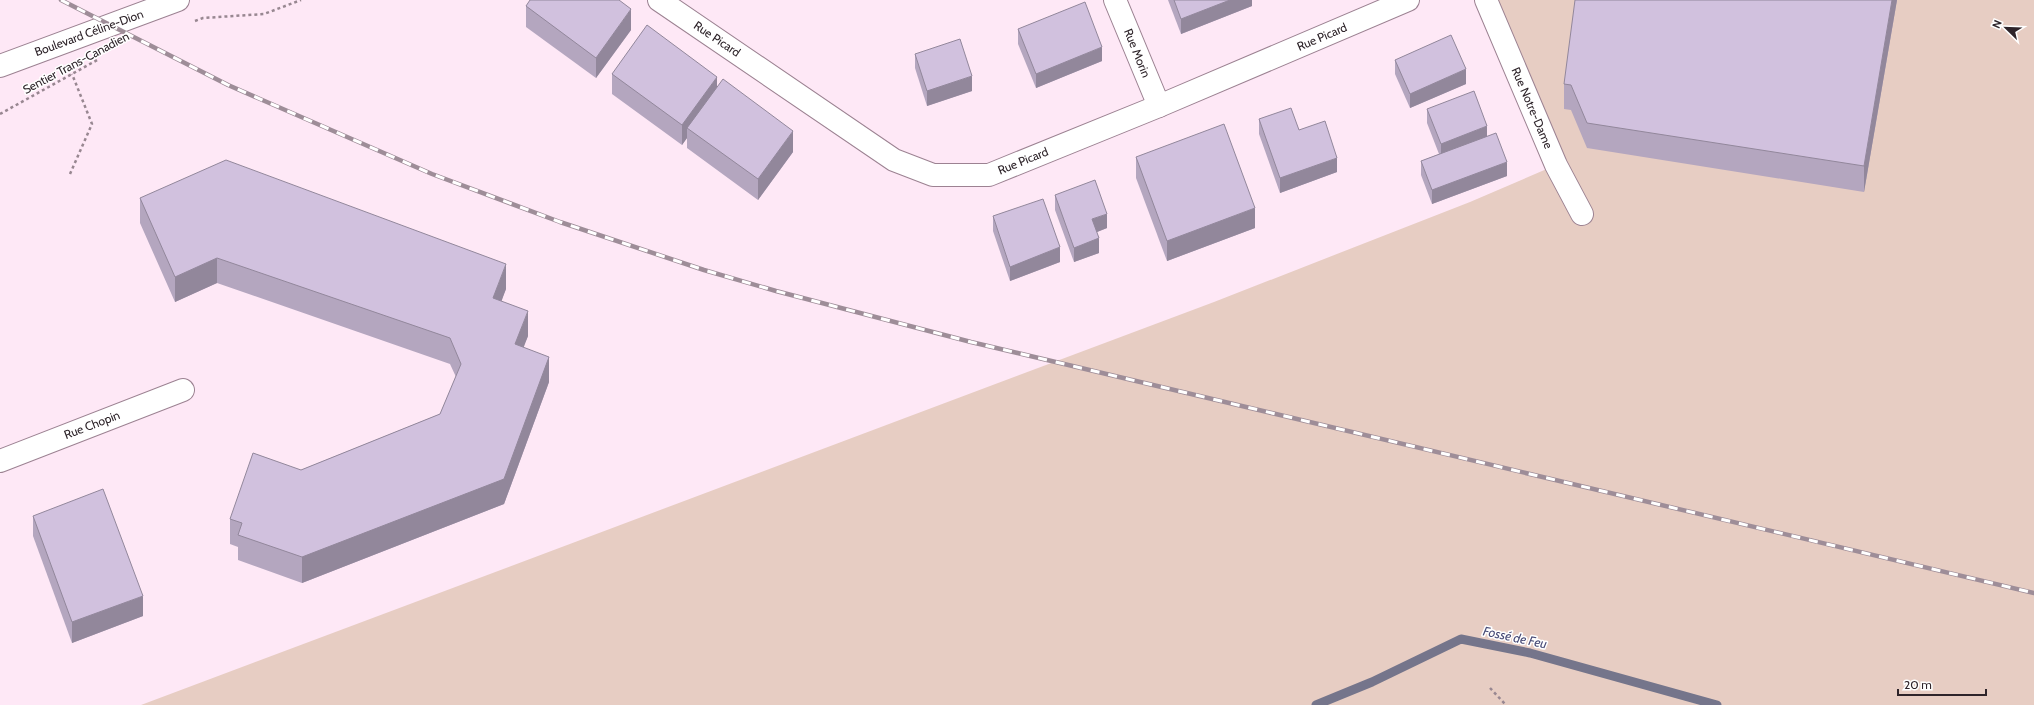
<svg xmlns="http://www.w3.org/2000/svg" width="2034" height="705" font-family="Cabin,sans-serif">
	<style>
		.park { fill: #e7cdc3 }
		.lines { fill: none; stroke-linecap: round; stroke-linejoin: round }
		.stream { stroke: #75758b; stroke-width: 9 }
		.minor-casing { stroke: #9c8292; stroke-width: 24 }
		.primary-casing { stroke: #9c8292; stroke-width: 24 }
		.path { stroke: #988791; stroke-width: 2.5; stroke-dasharray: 3 3; stroke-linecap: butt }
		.minor { stroke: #fff; stroke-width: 22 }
		.primary { stroke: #fff; stroke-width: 22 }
		.rail-casing { stroke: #9e8d98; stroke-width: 4.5 }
		.rail { stroke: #fff; stroke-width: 3; stroke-dasharray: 9; stroke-linecap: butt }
		.wall { fill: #b4a6bf }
		.shaded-wall { fill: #92879b }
		.building { fill: #d1c1de; stroke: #92879b }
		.labels { text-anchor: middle; stroke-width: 3; stroke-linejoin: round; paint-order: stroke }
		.street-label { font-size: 12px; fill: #2e242a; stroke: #fff }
		.water-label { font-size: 13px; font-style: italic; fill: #474a76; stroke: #fff }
	</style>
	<rect width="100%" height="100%" fill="#fee8f6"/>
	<polygon class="park" points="1486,0 2034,0 2034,705 141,705 1214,302 1470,202 1556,165"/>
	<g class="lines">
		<polyline class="stream" points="1316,705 1372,682 1461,639 1530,653 1717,705"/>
		<defs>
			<g id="minor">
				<polyline points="659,0 894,160 933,175 989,175 1159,106 1408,0"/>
				<polyline points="1115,0 1159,106"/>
				<polyline points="1486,0 1556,165 1582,214"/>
				<polyline points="0,461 183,390"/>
			</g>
			<polyline id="primary" points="0,66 178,0"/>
		</defs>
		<use href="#minor" class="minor-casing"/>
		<use href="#primary" class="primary-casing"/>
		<g class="path">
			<polyline points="195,21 203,18 264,14 301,0"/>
			<polyline points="0,114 99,59"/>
			<polyline points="70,174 92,124 72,74"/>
			<polyline points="1490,688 1506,705"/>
		</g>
		<use href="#minor" class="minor"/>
		<use href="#primary" class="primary"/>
		<defs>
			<polyline id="rail" points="61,0 228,85 432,174 560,222 704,270 776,291 971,342 2034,593"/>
		</defs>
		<use href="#rail" class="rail-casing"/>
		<use href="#rail" class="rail"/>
	</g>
	<g class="wall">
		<polygon points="1168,0 1252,0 1252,6 1181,34"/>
		<polygon points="1897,0 1864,192 1587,148 1571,110 1564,109 1564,84"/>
		<polygon points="526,6 631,30 596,78 526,27"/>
		<polygon points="1018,29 1102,61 1036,88 1018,44"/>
		<polygon points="915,54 972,91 927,106 915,68"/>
		<polygon points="1395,60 1466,84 1410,108 1395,74"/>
		<polygon points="612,74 717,87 793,152 758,200 687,148 687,138 682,145 612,94"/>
		<polygon points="1427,109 1487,136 1507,176 1432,204 1421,175 1421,161 1439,154 1427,123"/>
		<polygon points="1259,119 1299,130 1337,172 1280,193 1259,134"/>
		<polygon points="1136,157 1255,228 1167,261 1136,178"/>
		<polygon points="1055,195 1107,228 1097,232 1099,253 1074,262 1055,210"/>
		<polygon points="140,198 506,289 501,301 528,336 523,347 549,382 504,504 302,583 238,560 238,547 230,544 230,519 301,470 440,414 456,377 450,364 217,283 175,302 140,223"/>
		<polygon points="993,216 1060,262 1010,281 993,231"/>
		<polygon points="33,516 143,616 72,643 33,536"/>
	</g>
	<g class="shaded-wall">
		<polygon points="1230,0 1252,0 1252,6 1181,34 1181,19"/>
		<polygon points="1892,0 1897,0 1864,192 1864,166"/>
		<polygon points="631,9 631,30 596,78 596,58"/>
		<polygon points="1102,47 1102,61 1036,88 1036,74"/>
		<polygon points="1466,69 1466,84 1410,108 1410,94"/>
		<polygon points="972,76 972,91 927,106 927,91"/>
		<polygon points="717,77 717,97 687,128 687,138 682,145 682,125"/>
		<polygon points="1487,126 1487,141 1441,159 1441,144"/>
		<polygon points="793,131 793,152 758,200 758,179"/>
		<polygon points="1337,158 1337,172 1280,193 1280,178"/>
		<polygon points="1507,162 1507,176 1432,204 1432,190"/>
		<polygon points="1255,208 1255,228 1167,261 1167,241"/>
		<polygon points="1107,214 1107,228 1092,234 1092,219"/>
		<polygon points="1099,238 1099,253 1074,262 1074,248"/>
		<polygon points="1060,247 1060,262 1010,281 1010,267"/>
		<polygon points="217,258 217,283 175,302 175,277"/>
		<polygon points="506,264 506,289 493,324 493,298"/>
		<polygon points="528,311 528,336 515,370 515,344"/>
		<polygon points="549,357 549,382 504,504 302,583 302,557"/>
		<polygon points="143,596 143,616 72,643 72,622"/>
	</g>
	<g class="building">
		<polygon points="530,0 619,0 631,9 596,58 526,6"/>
		<polygon points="1174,0 1230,0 1181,19"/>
		<polygon points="1575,0 1892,0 1864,166 1587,123 1571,85 1564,84"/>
		<polygon points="1085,2 1102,47 1036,74 1018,29"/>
		<polygon points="647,25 717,77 682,125 612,74"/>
		<polygon points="1451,35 1466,69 1410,94 1395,60"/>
		<polygon points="960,39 972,76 927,91 915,54"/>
		<polygon points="723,79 793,131 758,179 687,128"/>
		<polygon points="1474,91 1487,126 1441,144 1427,109"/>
		<polygon points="1291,108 1299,130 1325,121 1337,158 1280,178 1259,119"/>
		<polygon points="1224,124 1255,208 1167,241 1136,157"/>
		<polygon points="1496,133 1507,162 1432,190 1421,161"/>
		<polygon points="226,160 506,264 493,298 528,311 515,344 549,357 504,479 302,557 238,535 242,523 230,519 253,453 301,470 440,414 461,364 450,338 217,258 175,277 140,198"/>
		<polygon points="1095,180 1107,214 1092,219 1099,238 1074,248 1055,195"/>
		<polygon points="1043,199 1060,247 1010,267 993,216"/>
		<polygon points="103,489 143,596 72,622 33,516"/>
	</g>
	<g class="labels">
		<g class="street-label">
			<text transform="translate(89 33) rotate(-20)" y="4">Boulevard Céline-Dion</text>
			<text transform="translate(1322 37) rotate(-23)" y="4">Rue Picard</text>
			<text transform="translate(717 39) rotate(34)" y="4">Rue Picard</text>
			<text transform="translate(1137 53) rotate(68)" y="4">Rue Morin</text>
			<text transform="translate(76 63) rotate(-28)" y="4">Sentier Trans-Canadien</text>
			<text transform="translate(1532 108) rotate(67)" y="4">Rue Notre-Dame</text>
			<text transform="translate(1023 161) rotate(-22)" y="4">Rue Picard</text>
			<text transform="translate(92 425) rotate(-21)" y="4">Rue Chopin</text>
		</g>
		<g class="water-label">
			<text transform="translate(1515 637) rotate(12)" y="5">Fossé de Feu</text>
		</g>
	</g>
	<g transform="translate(2006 28) rotate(293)" stroke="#ffffff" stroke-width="3" paint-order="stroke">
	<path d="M0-3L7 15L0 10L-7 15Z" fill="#2e242a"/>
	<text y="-6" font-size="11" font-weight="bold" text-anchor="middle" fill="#2e242a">N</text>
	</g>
	<path d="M1898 689v6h88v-6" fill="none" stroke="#2e242a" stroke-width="2"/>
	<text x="1904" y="689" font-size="12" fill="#2e242a" stroke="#ffffff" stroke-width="3" paint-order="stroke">20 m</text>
</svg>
